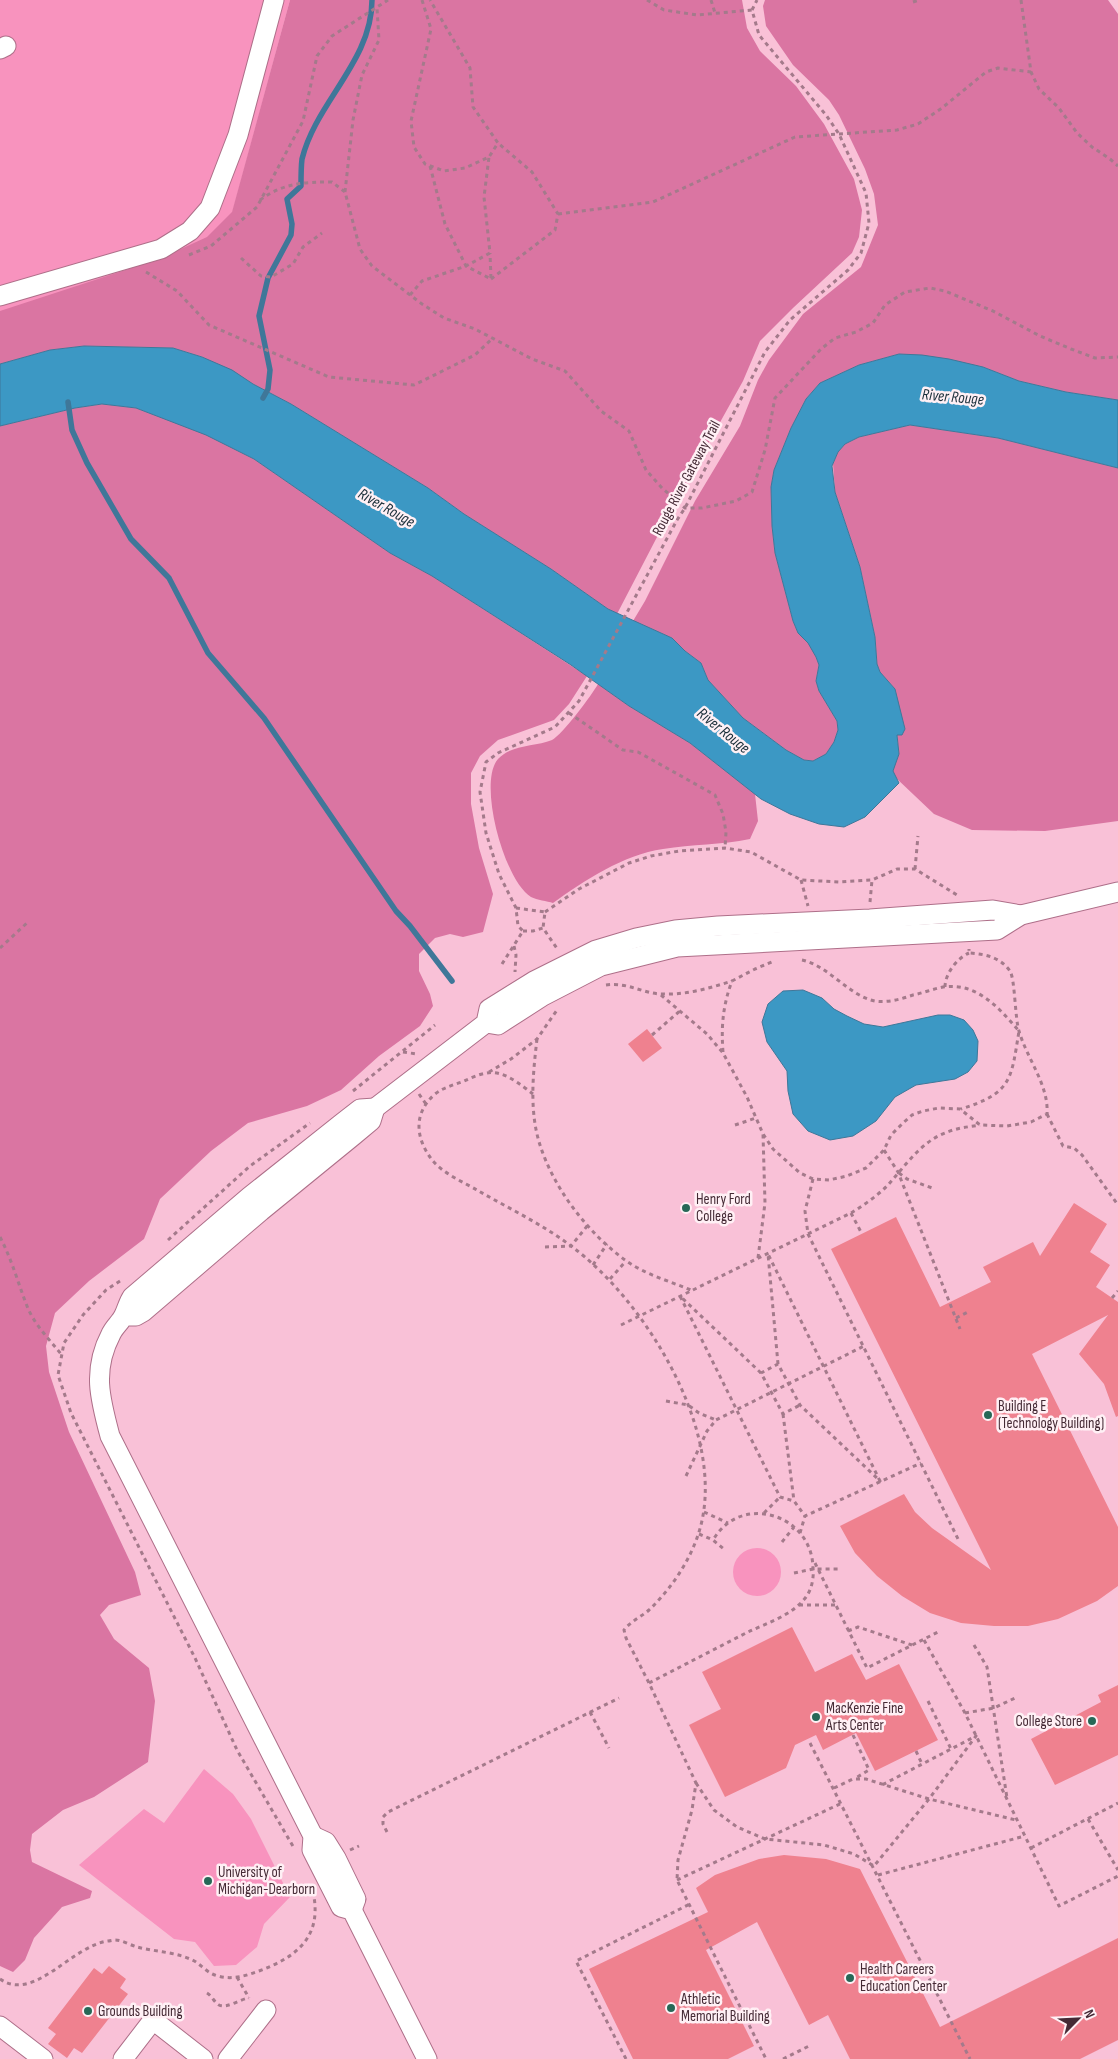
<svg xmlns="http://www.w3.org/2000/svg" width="1118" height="2059" font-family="'Sofia Sans Condensed',sans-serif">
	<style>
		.green { fill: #f893be }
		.forest { fill: #da75a2 }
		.water { fill: #3c98c4; stroke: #3f7799 }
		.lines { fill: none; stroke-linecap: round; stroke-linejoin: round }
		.stream { stroke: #3f7799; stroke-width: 5.5 }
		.building { fill: #ef818f }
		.minor-casing { stroke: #ae6f89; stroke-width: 21 }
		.path { stroke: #a47a8b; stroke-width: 3; stroke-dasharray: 4 4; stroke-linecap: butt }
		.minor { stroke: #fff; stroke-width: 19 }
		.poi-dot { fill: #276857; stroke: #fff0f5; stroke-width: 2 }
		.labels { text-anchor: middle; stroke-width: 5; stroke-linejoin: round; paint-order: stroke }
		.street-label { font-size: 15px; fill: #452a35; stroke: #fff0f5 }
		.poi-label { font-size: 15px; fill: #452a35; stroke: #fff0f5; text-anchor: start }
		.water-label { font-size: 16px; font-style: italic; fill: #1b2f3a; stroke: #fff0f5 }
	</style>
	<rect width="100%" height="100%" fill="#f9c1d7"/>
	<g class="green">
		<polygon points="0,0 290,0 220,258 0,326"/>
		<circle cx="757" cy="1572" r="24"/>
		<polygon points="204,1769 233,1794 251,1819 290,1897 264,1924 257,1947 236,1965 214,1966 195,1942 174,1939 79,1865 144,1809 164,1823"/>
	</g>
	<g class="forest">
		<polygon points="290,0 742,0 747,28 760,51 796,86 824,124 854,179 862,210 859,237 852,253 793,308 760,341 743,381 669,514 617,614 608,609 551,569 464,514 428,488 291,404 202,357 173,348 84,346 50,350 0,364 0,311 159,259 207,237 232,212"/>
		<polygon points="765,0 1108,0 1118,14 1118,400 1066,392 1019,381 983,367 899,354 859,365 820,383 806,399 791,428 774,470 771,487 772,526 775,553 793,621 798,633 809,643 816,657 819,665 816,681 819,691 837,721 838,730 834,742 826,754 813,761 804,760 786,750 743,718 708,680 701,663 685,651 672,638 633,621 645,601 695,501 740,426 758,380 769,360 803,314 861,267 878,225 874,194 865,169 839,115 829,100 793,65 766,26 763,6"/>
		<polygon points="103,404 136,408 206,434 254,459 390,553 432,576 587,676 569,704 554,720 498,740 480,756 471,773 471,804 479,848 493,894 483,932 463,937 450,934 435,938 419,954 419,971 430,994 433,1006 420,1026 379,1056 341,1090 307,1106 248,1123 211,1151 160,1199 144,1239 89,1281 55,1313 46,1346 49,1372 69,1432 135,1572 141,1595 109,1605 100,1615 114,1639 149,1668 155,1701 148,1762 94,1797 63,1810 32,1834 30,1850 32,1862 92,1891 90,1898 62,1907 34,1938 25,1960 13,1972 0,1966 0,426 75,408"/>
		<polygon points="910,425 998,438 1118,468 1118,821 1045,831 972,830 934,814 895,777 892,771 899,754 897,734 905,729 899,710 895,689 880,672 877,664 875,637 860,567 835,492 833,464 838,452 845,444 859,437"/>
		<path d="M598 684 629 706 690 743 755 794 758 821 750 839C721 845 692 844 663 849 623 855 585 880 553 903 547 901 537 900 531 897 505 882 477 783 498 759 512 744 535 747 552 740 562 735 592 695 598 684Z"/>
	</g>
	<g class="water">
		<polygon points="84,346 173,348 202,357 232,370 253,384 291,404 428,488 464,514 551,569 608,609 672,638 685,651 701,663 708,680 743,718 786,750 804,760 813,761 826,754 834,742 838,730 837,721 819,691 816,681 819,665 816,657 808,643 798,633 793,621 775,553 772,526 771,487 774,470 791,428 806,399 820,383 859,365 899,354 922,355 949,359 983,367 1019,381 1066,392 1118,400 1118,468 998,438 910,425 859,437 845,444 838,452 832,466 835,492 860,567 875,637 877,664 880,672 895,689 905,729 902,735 897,735 899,754 893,771 899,783 865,817 844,827 819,824 790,814 761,799 690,743 629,706 571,665 432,576 390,553 254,459 206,435 136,408 102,404 75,408 0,426 0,364 50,350"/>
		<polygon points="803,990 822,998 834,1009 847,1016 864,1024 883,1027 938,1015 950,1015 964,1020 973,1030 978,1041 977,1061 968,1072 955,1079 916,1085 895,1097 876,1121 853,1136 830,1140 808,1131 793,1114 788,1091 787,1071 767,1042 762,1022 768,1004 783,991"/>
	</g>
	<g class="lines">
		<g class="stream">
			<path d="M263 398 268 389 270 370 259 316 268 278 291 235 292 224 287 199 301 186C301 177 301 167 302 159 316 102 372 61 372 0"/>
			<polyline points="68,402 72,430 87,463 131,539 169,578 208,653 264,718 396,911 410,926 452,981"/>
		</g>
	</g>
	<g class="building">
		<polygon points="647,1029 662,1048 643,1062 628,1044"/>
		<polygon points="1074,1203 1107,1224 1090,1252 1110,1265 1096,1287 1118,1302 1118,1416 1116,1417 1104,1384 1079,1354 1108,1315 1032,1354 1118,1527 1118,1586 1097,1601 1058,1619 1028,1626 994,1626 961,1623 930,1613 902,1596 877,1576 855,1553 840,1526 904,1494 915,1512 932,1528 991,1570 831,1249 896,1217 940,1307 991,1282 983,1267 1033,1242 1040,1256"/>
		<polygon points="792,1627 815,1672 852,1654 866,1680 899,1664 938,1740 875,1771 856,1733 823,1750 816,1735 795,1745 786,1768 725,1797 689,1725 721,1709 702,1672"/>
		<polygon points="1118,1685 1118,1755 1055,1785 1031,1739 1101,1702 1098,1695"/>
		<polygon points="784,1855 826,1859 860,1869 940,2027 1118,1938 1118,2040 1080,2059 850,2059 828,2015 809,2025 757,1922 706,1950 754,2046 728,2059 633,2059 589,1969 708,1912 696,1888 715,1875 759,1859"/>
		<polygon points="109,1966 126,1979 120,1988 128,1994 82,2053 74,2048 67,2058 48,2044 56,2034 48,2028 94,1968 102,1974"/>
	</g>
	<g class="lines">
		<defs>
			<g id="minor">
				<polyline points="0,49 6,46"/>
				<polyline points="0,296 161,249 190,231 210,208 238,135 274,0"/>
				<polyline points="486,1023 498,1025 543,996 601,966 677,947 997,930 1021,915 1118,892"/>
				<polyline points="375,1108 486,1023 489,1009 534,981 596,950 636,938 675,930 718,926 870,919 993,910 1021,915"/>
				<path d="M124 1316H136L143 1312 261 1211 353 1136 371 1121 375 1108 360 1109 342 1123 249 1197 132 1297C128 1303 127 1309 124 1315 121 1322 114 1327 111 1334 92 1370 100 1399 110 1436L313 1836 312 1850 341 1907 352 1910 427 2059"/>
				<polyline points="313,1836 326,1842 336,1858 356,1899 352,1910"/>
				<polyline points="0,2026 43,2059"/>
				<polyline points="123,2059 153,2020 203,2059"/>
				<polyline points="228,2059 266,2010"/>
			</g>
		</defs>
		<use href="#minor" class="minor-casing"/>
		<g class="path">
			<polyline points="422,0 431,29 411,121 414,147 425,164 444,171 465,168 489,157 498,143 473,107 470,68 430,0"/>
			<polyline points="647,0 664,10 697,15 752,10"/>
			<polyline points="711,0 715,13"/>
			<polyline points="1021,0 1031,72 1039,89 1059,108 1077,133 1092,147 1110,159 1118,166"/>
			<polyline points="913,2 919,0"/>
			<polyline points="430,166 445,224 466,266 491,279 490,253"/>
			<polyline points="345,192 353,120 362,75 379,40 377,8"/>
			<path d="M260 200C283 183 304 182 332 182L345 192 360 249 372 266 422 304 444 318 475 329 532 359 565 371 601 411 629 431 646 470 662 488 685 508H702L736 501 752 492 765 450 775 398 821 349 835 338 856 332 873 323 885 305 905 292 930 288 945 291 993 311 1040 336 1071 349 1095 358 1118 357"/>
			<polyline points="558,214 653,202 795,137 897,130 918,124 942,108 986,72 998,68 1031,72"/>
			<polyline points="189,255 211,246 257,207 303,121 317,56 332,36 388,0"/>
			<polyline points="241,258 261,276 271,277 293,264 303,247 322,233"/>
			<polyline points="146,272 177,291 209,325 329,377 414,385 475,355 493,338"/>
			<polyline points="491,279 555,230 558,214 532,172 498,143"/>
			<polyline points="410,295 422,281 466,266 490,253 484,197 489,157"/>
			<polyline points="569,713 623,750 638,752 715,795 723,814 726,832 725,848"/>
			<polyline points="915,869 918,836"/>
			<polyline points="801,880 808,906"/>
			<polyline points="870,902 872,880"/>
			<polyline points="516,908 545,912 543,928"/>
			<polyline points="545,912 579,889 629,863 651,856 679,851 725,848 751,852 801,880 839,882 872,880 897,869 915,869 957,895"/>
			<polyline points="523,931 533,931 543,928 558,950"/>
			<polyline points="514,946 516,955 515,972"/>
			<polyline points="0,948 28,922"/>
			<path d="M802 960C829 966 849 996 875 1001 888 1003 901 999 913 995 923 993 933 989 943 987 977 982 999 1008 1019 1031 1011 1080 1012 1093 961 1109"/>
			<polyline points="502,964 523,931 518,926 516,908 499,874 486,833 480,792 486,762 498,753 555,727 579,701 677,520 685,508 765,352 790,320 848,270 861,253 869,223 866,193 839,134 826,115 759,35 752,10 757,0"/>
			<path d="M606 985C629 982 643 994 663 994 687 995 710 988 732 981"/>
			<path d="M945 987C945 974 957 958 969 953"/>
			<path d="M661 995 707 1034 723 1053 747 1097 763 1134 773 1149 800 1173 813 1179 829 1180 847 1176 866 1168 884 1150 891 1135 903 1123 912 1115 923 1111 939 1108 960 1109 980 1125 1007 1126 1031 1122 1047 1114C1049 1085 1027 1059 1019 1031 1015 1019 1015 979 1010 971 1000 957 985 954 969 953V949"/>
			<polyline points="652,1035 681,1010"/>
			<path d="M537 1039C533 1073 529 1111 540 1145 554 1189 588 1233 625 1260 644 1274 669 1281 691 1290"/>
			<polyline points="403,1052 417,1054"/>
			<path d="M723 1052C721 1026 723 1005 732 981L755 969 774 961"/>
			<polyline points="489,1072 511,1059 537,1039 557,1010"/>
			<polyline points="353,1091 435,1025"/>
			<polyline points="419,1094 426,1104"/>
			<path d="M533 1094C521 1085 504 1070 487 1073 479 1074 471 1078 464 1081 454 1085 444 1087 435 1094 412 1114 416 1140 433 1161 444 1174 463 1182 477 1190 508 1208 542 1224 571 1246 646 1301 729 1436 699 1532 690 1561 671 1589 649 1610 641 1617 631 1621 624 1630L626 1638 649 1683 696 1783 692 1810 678 1860 677 1880 766 2059"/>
			<polyline points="1047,1114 1063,1146 1074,1148 1082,1155 1118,1205"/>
			<polyline points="735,1125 756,1118"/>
			<polyline points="884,1150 898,1172 960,1329"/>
			<polyline points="899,1173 907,1179 935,1189"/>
			<polyline points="813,1179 805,1211 808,1234 959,1541"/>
			<polyline points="851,1213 862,1234"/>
			<path d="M0 1237C12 1260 18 1283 27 1306 34 1324 49 1339 61 1354"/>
			<polyline points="168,1240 250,1166 310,1123"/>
			<polyline points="545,1247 571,1246 588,1225"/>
			<polyline points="758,1258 765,1203 763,1134"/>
			<polyline points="593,1265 607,1244"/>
			<polyline points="610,1279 626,1261"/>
			<polyline points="120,1281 106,1290 83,1315 64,1343 58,1375 71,1413 195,1658 237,1750 294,1848"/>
			<polyline points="1112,1298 1118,1291"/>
			<polyline points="956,1318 970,1311"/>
			<path d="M621 1325 851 1213C864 1205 877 1196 888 1185 905 1166 921 1142 945 1133 956 1128 968 1127 980 1125"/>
			<polyline points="778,1364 768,1254 880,1481 800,1405 778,1364 761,1373 783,1414 800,1405"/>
			<polyline points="761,1373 680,1296 780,1497 794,1501 805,1516 921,1463"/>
			<polyline points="666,1401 688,1405 699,1413 716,1420"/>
			<polyline points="783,1414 794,1501"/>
			<polyline points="686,1476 707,1431 716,1420 864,1346"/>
			<polyline points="704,1512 728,1523"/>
			<polyline points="764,1513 780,1497"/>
			<polyline points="800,1533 805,1516"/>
			<polyline points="699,1534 713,1540 725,1550"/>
			<polyline points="782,1542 794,1527"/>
			<polyline points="815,1563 867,1668 940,1631"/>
			<polyline points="794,1573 813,1569 838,1569"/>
			<polyline points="799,1605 835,1605"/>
			<polyline points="848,1631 858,1627 912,1645"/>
			<polyline points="924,1640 965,1713 1059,1906 1118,1876"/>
			<polyline points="974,1645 987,1667 1007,1798"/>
			<path d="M649 1683C682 1666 715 1649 748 1632 767 1623 793 1615 806 1597 812 1589 814 1577 813 1568 812 1514 741 1492 713 1540"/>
			<polyline points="928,1701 951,1749"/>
			<polyline points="590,1712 609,1748"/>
			<polyline points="965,1713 994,1708 1015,1698"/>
			<polyline points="853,1735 869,1770 854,1779"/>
			<polyline points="810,1743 970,2059"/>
			<polyline points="916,1751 922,1764"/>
			<polyline points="696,1783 714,1810 737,1827 765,1839 824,1845 854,1854 874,1866 929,1799 976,1736 882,1785"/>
			<polyline points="834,1788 853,1779 866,1779 929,1799 1016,1820"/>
			<polyline points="1088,1819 1118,1870"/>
			<polyline points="387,1832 383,1824 383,1817 388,1812 619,1698"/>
			<polyline points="1031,1848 1118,1803"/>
			<polyline points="350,1850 359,1846"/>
			<polyline points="878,1875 1025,1836"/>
			<polyline points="677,1880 842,1803"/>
			<polyline points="237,1977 249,1998"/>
			<path d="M0 1979C34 2003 71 1946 108 1941 110 1941 113 1940 115 1940 122 1940 130 1945 137 1947 156 1952 179 1952 196 1962 203 1967 209 1974 218 1976 232 1980 245 1976 259 1971 294 1958 321 1939 314 1897"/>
			<path d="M207 1993C212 1996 214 2002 219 2005 227 2009 240 1999 249 1998"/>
			<polyline points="626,2059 576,1961 690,1904"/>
			<polyline points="783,2059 809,2046"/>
		</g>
		<use href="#minor" class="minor"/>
	</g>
	<g class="poi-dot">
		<circle cx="686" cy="1208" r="5"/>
		<circle cx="988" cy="1415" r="5"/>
		<circle cx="816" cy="1717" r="5"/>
		<circle cx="1092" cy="1721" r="5"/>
		<circle cx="208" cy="1881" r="5"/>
		<circle cx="850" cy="1978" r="5"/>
		<circle cx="671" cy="2008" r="5"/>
		<circle cx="88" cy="2011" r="5"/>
	</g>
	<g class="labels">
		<g class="street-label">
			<text transform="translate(686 478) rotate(-62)" y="5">Rouge River Gateway Trail</text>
		</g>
		<g class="poi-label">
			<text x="696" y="1204">Henry Ford<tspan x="696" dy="17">College</tspan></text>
			<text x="998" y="1411">Building E<tspan x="998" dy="17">(Technology Building)</tspan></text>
			<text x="826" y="1713">MacKenzie Fine<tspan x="826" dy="17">Arts Center</tspan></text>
			<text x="1082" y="1726" text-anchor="end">College Store</text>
			<text x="218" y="1877">University of<tspan x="218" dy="17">Michigan-Dearborn</tspan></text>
			<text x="860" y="1974">Health Careers<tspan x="860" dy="17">Education Center</tspan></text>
			<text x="681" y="2004">Athletic<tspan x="681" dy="17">Memorial Building</tspan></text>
			<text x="98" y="2016">Grounds Building</text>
		</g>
		<g class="water-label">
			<text transform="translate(953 396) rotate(5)" y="6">River Rouge</text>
			<text transform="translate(387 507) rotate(30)" y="6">River Rouge</text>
			<text transform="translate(724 730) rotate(39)" y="6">River Rouge</text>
		</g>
	</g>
	<g transform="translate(1078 2019) rotate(66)" stroke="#fff0f5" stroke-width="4" paint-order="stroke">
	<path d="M0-4L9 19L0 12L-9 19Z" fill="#452a35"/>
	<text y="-8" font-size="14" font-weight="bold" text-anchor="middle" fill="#452a35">N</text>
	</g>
</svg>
